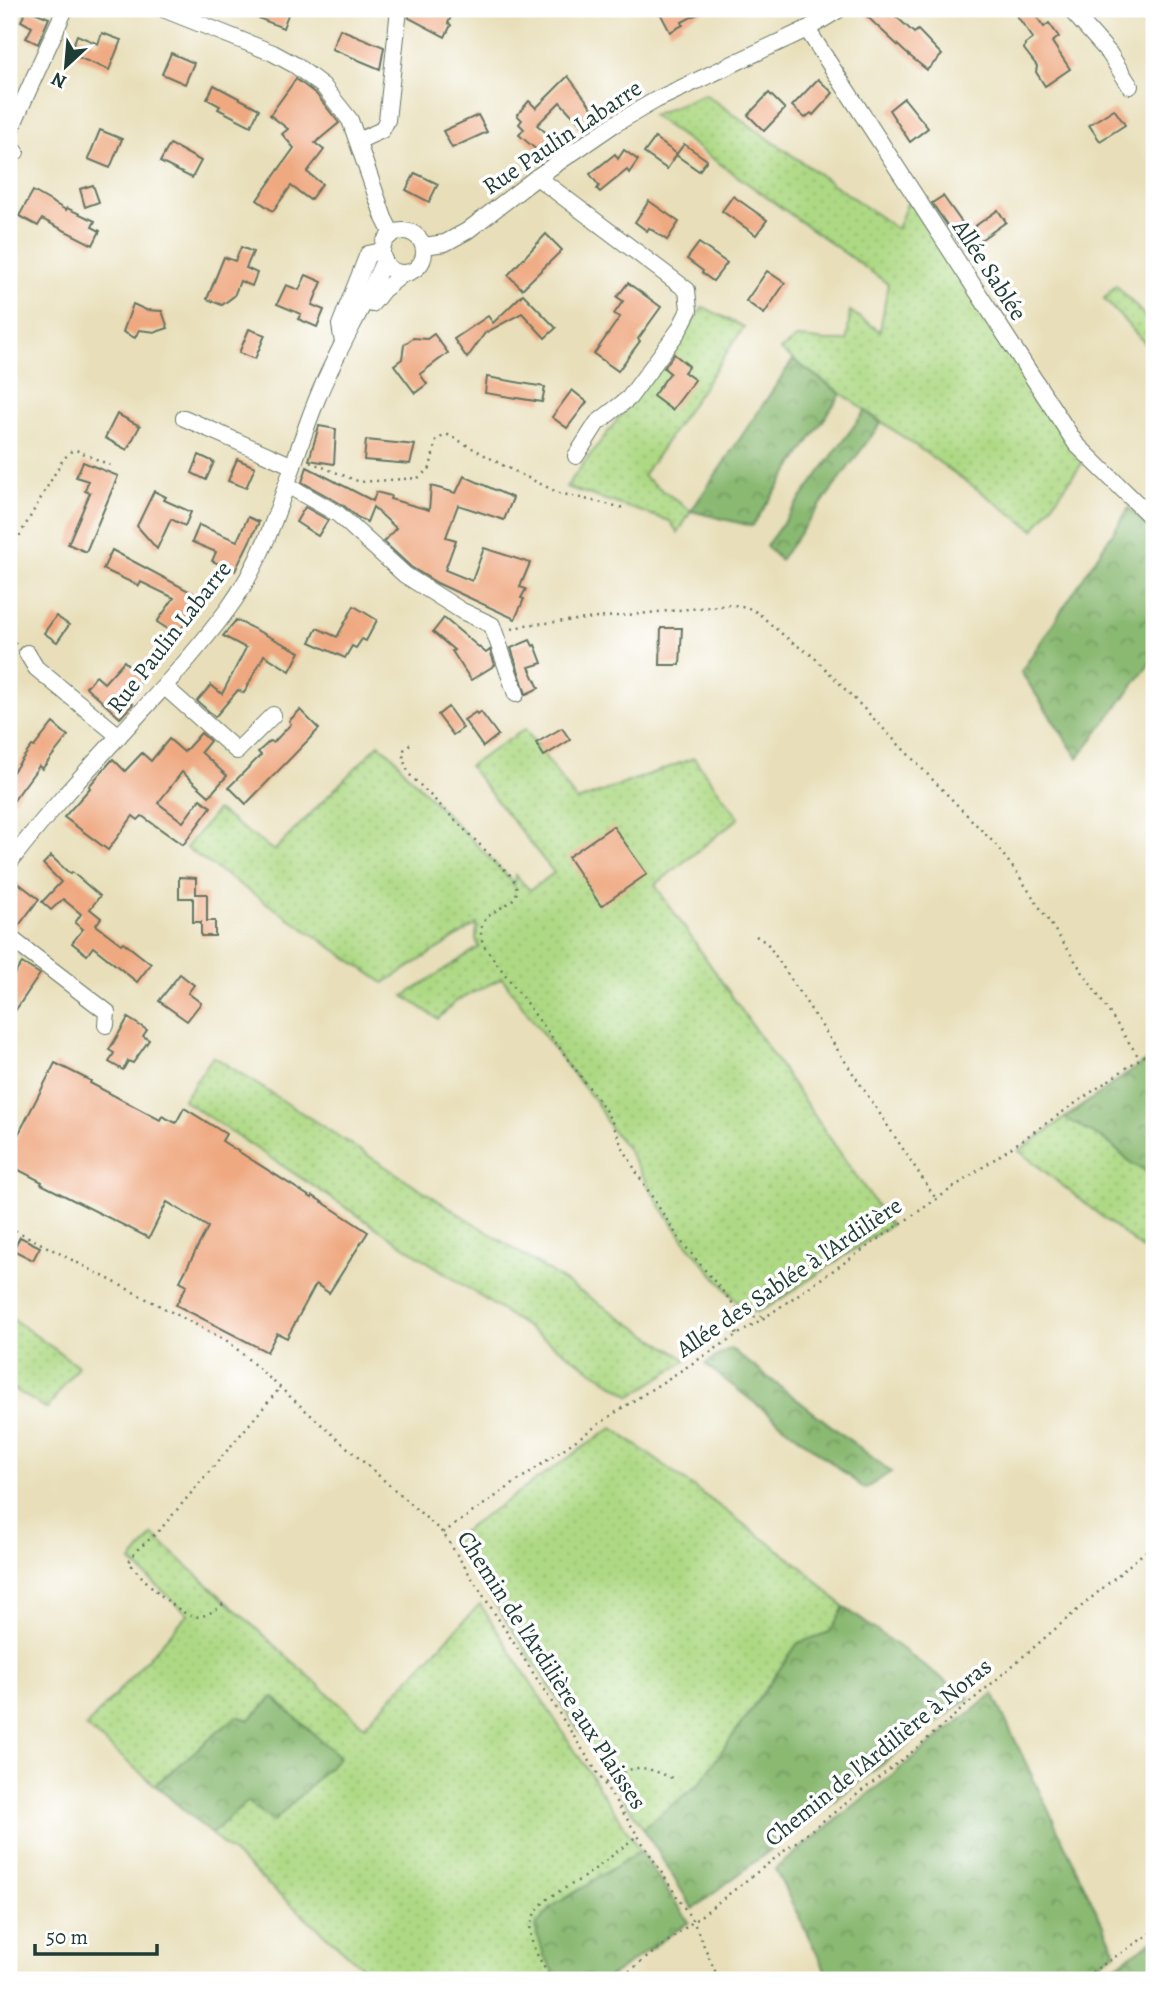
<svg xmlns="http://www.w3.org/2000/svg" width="1163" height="1989" font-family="Alegreya,serif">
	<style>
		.grass { fill: url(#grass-dots); stroke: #668b5c; stroke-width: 2 }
		.forest { fill: url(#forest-crowns); stroke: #547b53; stroke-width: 2 }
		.building { fill: #efa981 }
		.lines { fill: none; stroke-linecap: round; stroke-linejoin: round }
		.minor-casing { stroke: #657663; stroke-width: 18 }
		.path { stroke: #657663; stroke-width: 2.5; stroke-dasharray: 2 5; stroke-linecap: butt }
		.minor { stroke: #fff; stroke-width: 16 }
		.labels { text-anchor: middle; stroke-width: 7; stroke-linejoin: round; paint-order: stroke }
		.street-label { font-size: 24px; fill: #1f3d34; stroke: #fff }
	</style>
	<defs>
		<pattern id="grass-dots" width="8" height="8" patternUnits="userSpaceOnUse" patternTransform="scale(1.75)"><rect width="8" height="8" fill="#aed984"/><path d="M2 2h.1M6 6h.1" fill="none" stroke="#95bb73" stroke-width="1.8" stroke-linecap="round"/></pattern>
		<pattern id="forest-crowns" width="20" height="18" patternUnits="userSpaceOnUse" patternTransform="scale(1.75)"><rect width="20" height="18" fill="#8ab972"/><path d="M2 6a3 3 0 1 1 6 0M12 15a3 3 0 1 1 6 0" fill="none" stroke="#70985e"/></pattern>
	</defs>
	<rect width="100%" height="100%" fill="#fff"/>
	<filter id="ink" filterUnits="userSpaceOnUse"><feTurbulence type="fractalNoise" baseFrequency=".0143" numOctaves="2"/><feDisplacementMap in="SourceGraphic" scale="14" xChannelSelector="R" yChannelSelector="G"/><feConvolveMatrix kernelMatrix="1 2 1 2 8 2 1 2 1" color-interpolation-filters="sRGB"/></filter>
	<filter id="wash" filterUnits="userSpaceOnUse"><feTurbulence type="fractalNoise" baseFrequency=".00686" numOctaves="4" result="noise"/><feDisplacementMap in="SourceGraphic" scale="28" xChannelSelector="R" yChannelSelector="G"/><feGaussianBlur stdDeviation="1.57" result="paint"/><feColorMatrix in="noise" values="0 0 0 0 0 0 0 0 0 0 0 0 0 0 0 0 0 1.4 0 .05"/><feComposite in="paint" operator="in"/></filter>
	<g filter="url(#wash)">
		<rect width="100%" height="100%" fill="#e8dfba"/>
		<g class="grass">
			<path d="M705 94 897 229 910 196 1083 462 1034 530C950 469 864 410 780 350L798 337 824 341H847L850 311 880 331 888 284 652 115Z"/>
			<polygon points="1116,285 1154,326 1154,353 1104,299"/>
			<polygon points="703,307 744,327 643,476 691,511 678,533 670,521 566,487"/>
			<polygon points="525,729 577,801 694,758 739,818 655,885 890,1225 770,1306 756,1312 744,1310 684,1240 659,1204 626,1147 610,1128 596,1102 555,1051 502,978 456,1001 438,1019 404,996 479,947 476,939 477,924 384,983 186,848 217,810 274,851 379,744 395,758 406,773 511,880 514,886 515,875 530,890 554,873 469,766"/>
			<polygon points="213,1056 687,1360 631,1396 183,1100"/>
			<polygon points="1065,1118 1106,1141 1132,1164 1154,1174 1154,1258 1019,1151"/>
			<polygon points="10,1317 78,1366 47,1409 9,1386"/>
			<polygon points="613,1428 802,1567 844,1607 830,1632 798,1643 699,1784 643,1828 452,1539 588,1444"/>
			<polygon points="153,1535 364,1726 480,1604 640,1851 552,1907 545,1958 560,1980 377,1980 211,1834 248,1800 273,1822 339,1757 273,1697 249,1720 237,1716 155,1785 86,1727 188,1614 131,1562"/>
		</g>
		<g class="forest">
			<polygon points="793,360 841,394 752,526 691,511"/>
			<polygon points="865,411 881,423 780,560 766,546"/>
			<polygon points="1129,508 1154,533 1154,658 1078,758 1021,672"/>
			<polygon points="1154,1055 1154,1174 1132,1164 1108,1142 1065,1118"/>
			<polygon points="730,1348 891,1472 865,1489 705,1364"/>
			<polygon points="844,1607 969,1698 693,1909 643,1828 699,1784 798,1643 830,1632"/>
			<polygon points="993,1694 1116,1952 1073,1980 830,1980 775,1869"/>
			<polygon points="273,1697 339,1757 273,1822 248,1801 211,1834 155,1785 237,1716 249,1720"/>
			<polygon points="640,1851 689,1922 605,1980 560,1980 545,1958 535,1927 552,1907"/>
			<polygon points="1154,1940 1154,1980 1094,1980"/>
		</g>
		<g id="blocks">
			<g class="building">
				<polygon points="27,9 49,18 38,44 26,38 32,27 21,21"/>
				<polygon points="236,9 290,9 283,28"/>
				<polygon points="409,9 435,9 451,17 448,23 451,25 445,37 409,18"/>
				<polygon points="658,9 707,9 682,22 683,25 670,32"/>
				<polygon points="859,9 888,9 914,33 918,30 942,55 927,70 905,52"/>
				<polygon points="1012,9 1031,9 1044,27 1049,23 1059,37 1052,42 1070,69 1045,86 1036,72 1037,66 1024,49 1025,44 1033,38"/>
				<polygon points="340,29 384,47 380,69 332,49"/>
				<polygon points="102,33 121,40 109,70 70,54 77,35 98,44"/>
				<polygon points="171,53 194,63 185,84 162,74"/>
				<polygon points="568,76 598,116 584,128 560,102 537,125 562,146 546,158 519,135 524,129 519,124 522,120 517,115 529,101 536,108"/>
				<polygon points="296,79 316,94 339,123 315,143 324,150 307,172 322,184 310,200 291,186 273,211 257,200 294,148 282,134 288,129 270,115"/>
				<polygon points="818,79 833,93 813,115 811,113 805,118 792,106"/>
				<polygon points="214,85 259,109 251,126 218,109 220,106 207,99"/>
				<polygon points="769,93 785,109 764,131 748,115"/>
				<polygon points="904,98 928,128 910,142 889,110"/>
				<polygon points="1114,109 1125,125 1100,141 1089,125"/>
				<polygon points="478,115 487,132 452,148 443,131"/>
				<polygon points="100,130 122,139 110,168 88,159"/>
				<polygon points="655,138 677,154 667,169 644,153"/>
				<polygon points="170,144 201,161 192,178 160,162"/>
				<polygon points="684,144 707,160 699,171 676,155"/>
				<polygon points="624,150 638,160 629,173 627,170 600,192 597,189 599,186 590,174 615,154 618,159"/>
				<polygon points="415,173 438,184 429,202 406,190"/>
				<polygon points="93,185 99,202 85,207 80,189"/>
				<polygon points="33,191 66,210 67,208 95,221 92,227 100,231 93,245 42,219 38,226 19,216"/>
				<polygon points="733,196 767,220 756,235 722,211"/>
				<polygon points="943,196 968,231 998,210 1006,222 965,251 932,203"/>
				<polygon points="649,201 679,222 667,240 649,228 647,231 635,222"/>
				<polygon points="546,234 562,250 522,289 508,275"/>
				<polygon points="699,243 727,263 713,281 702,273 703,271 687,259"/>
				<polygon points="241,247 253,252 246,268 257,273 252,286 240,281 234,296 222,305 207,299 224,257 235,261"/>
				<polygon points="767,271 785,283 764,314 746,301"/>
				<polygon points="306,275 322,282 312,305 324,310 317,327 298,319 301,314 277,304 286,285 299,290"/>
				<polygon points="628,283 661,307 638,339 640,341 618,371 594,354 620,317 614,314 623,301 617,297"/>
				<polygon points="523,294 556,328 545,338 522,313 485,333 467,358 454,339 488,316 493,323"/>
				<polygon points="133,304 146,310 162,311 168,328 156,332 139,330 135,338 123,332"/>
				<polygon points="249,329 265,335 255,359 239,353"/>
				<polygon points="434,334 448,353 420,374 427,384 415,393 394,365 402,359 404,345 413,338 427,339"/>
				<polygon points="674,354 689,366 684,372 695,380 672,410 653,396 670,373 664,368"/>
				<polygon points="487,377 545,387 542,402 485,393"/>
				<polygon points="572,390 587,402 567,428 552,417"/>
				<polygon points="117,414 140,426 127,450 105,438"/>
				<polygon points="319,426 336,429 334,464 309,460"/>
				<polygon points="366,440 415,445 410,464 364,460"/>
				<polygon points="199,455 214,462 206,480 192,473"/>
				<polygon points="237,459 255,467 246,488 228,481"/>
				<polygon points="83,462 118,476 86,552 68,544 90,493 85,491 88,481 76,477"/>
				<polygon points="307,467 373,501 376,492 391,496 390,499 429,510 431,486 456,493 464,476 513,498 504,520 458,505 446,537 456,540 445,570 472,581 484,548 530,563 520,587 526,589 521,598 524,599 515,619 437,583 411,567 384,542 396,528 373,507 367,522 357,517 343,505 302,482"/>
				<polygon points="154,491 166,497 164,500 191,512 185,526 171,519 157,549 137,526"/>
				<polygon points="305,507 328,520 318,536 296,522"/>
				<polygon points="248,517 259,522 235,571 212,561 216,552 192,542 199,525 237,541"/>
				<polygon points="112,550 202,598 177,635 157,622 174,598 141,582 139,586 103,569"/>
				<polygon points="354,606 377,620 366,641 362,639 356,648 352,646 345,658 310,642 317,628 337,637"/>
				<polygon points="56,616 69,625 57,642 44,633"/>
				<polygon points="444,618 486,653 490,650 495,665 471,680 452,651 454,650 433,632"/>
				<polygon points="236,620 300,652 290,671 264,655 244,693 238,690 215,717 197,701 211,685 222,694 246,648 223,636"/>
				<polygon points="661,628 682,628 680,665 660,665"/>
				<polygon points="530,640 533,646 535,645 542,663 529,667 539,688 526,694 511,648"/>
				<polygon points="124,661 143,679 126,697 133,704 120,718 86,687 96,676 104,683"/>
				<polygon points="448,707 463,728 453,735 438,715"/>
				<polygon points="300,710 319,729 246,804 229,787 261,755 258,752 270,741 273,743 291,724 289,721"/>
				<polygon points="476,712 477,714 481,712 498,735 483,747 464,720"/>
				<polygon points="53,723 68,736 42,769 39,766 9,807 9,777 32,746 34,747"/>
				<polygon points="562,728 570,740 544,756 536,743"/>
				<polygon points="201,733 210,741 201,752 227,776 209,796 182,772 158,803 183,822 200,799 211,807 183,845 142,816 138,820 133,816 108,850 64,817 90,788 89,786 113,759 125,771 142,753 151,761 169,739 184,752"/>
				<polygon points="613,826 647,874 601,906 568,857"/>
				<polygon points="51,856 70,874 72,872 100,896 90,909 101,918 96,925 121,944 123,942 151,964 137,982 93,947 87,955 72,943 83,929 75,923 81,914 63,899 51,910 42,902 61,882 43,864"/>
				<polygon points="9,876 39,899 16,929 9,927"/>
				<polygon points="179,877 196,878 196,894 207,894 207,921 215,921 215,936 201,936 201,922 193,922 193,898 179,898"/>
				<polygon points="22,963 40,974 9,1020 9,982"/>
				<polygon points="180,974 194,985 188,993 201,1003 187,1021 159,1001"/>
				<polygon points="128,1018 147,1030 143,1036 149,1040 133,1063 128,1061 123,1070 109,1062 114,1053 109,1050"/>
				<polygon points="55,1063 91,1081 90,1083 160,1120 162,1116 176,1123 184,1108 226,1134 222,1141 312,1198 313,1196 368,1232 329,1293 316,1284 287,1338 277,1333 267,1352 176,1305 187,1285 180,1281 208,1227 167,1202 149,1238 41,1184 42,1182 9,1165 9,1138 15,1141"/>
				<polygon points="20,1237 40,1247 33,1260 13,1250"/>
			</g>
		</g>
	</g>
	<g filter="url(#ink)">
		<use href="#blocks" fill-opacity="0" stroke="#657663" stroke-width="2"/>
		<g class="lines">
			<defs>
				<g id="minor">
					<polyline points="163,9 273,53 295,65 323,86 350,120 384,218 392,234"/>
					<polyline points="1070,9 1109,53 1130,86"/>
					<polyline points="807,29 1076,444 1154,520"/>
					<polyline points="9,133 65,9"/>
					<polyline points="358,141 382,130 387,120 399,9"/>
					<polyline points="9,149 16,152"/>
					<polyline points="537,177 687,290 689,310 679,330 629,398 597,423 576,456"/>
					<circle cx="403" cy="252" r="21"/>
					<polyline points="424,246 445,243 467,231 537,177 613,125 656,100 807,29 840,9"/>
					<polyline points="372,304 383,290 404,273"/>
					<polyline points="343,343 340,325 368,254 382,251"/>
					<polyline points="184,418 293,466"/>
					<polyline points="287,485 338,514 405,575 462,611 492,625 516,694"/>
					<polyline points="27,653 36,668 119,736"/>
					<polyline points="165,687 237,751 273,715"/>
					<path d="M9 863C76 774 161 699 228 609 274 546 288 470 317 399 336 351 364 308 384 260"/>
					<polyline points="9,937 107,1012 106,1025"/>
				</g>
			</defs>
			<use href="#minor" class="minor-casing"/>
			<g class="path">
				<polyline points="310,462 360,482 418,478 430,468 436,441 443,436 449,435 506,467 559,493 624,508"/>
				<polyline points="9,554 62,461 70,452 76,450 114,467"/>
				<path d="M512 629 525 625 730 605C756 605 762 618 781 633 791 642 802 649 813 656L995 844 1017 873 1140 1059"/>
				<polyline points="9,639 16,644"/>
				<path d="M410 744 404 750 403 759 409 774 511 876C537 913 466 901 484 946L602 1105 612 1122 621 1144 638 1175 680 1240 739 1311 754 1317 764 1316"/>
				<polyline points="756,936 767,943 936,1199"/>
				<polyline points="9,1227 229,1342 443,1533 694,1923 719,1980"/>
				<polyline points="736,1334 741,1321 739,1311"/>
				<polyline points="443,1533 622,1408 767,1316 1154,1049"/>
				<path d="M223 1604C214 1611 203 1619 192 1616 176 1612 139 1576 129 1562L136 1551 159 1531 280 1388"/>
				<path d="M605 1783C636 1764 638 1764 672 1778"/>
				<path d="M552 1980C532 1948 515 1922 553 1895 562 1889 572 1885 581 1879 601 1865 619 1850 638 1835"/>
				<polyline points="618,1980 912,1752 1154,1544"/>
				<polyline points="1080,1980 1154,1931"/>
			</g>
			<use href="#minor" class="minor"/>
		</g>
	</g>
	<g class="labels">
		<g class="street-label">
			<text transform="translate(562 137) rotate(-34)" y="8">Rue Paulin Labarre</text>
			<text transform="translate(990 270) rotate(57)" y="8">Allée Sablée</text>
			<text transform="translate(169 637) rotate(-52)" y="8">Rue Paulin Labarre</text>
			<text transform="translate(789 1277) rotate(-34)" y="8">Allée des Sablée à l'Ardilière</text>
			<text transform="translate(552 1670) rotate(57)" y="8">Chemin de l'Ardilière aux Plaisses</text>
			<text transform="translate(878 1752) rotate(-39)" y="8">Chemin de l'Ardilière à Noras</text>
		</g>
	</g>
	<rect width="1163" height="1989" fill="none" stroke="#fff" stroke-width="35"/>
	<g transform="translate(66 66) rotate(206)" stroke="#ffffff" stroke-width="5" paint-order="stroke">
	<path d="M0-5L12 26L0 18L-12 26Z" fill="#1f3d34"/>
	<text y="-10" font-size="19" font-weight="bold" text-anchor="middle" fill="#1f3d34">N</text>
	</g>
	<path d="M35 1944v10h122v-10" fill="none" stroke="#1f3d34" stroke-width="3.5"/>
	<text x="46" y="1944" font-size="21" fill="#1f3d34" stroke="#ffffff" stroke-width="5" paint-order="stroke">50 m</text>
</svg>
